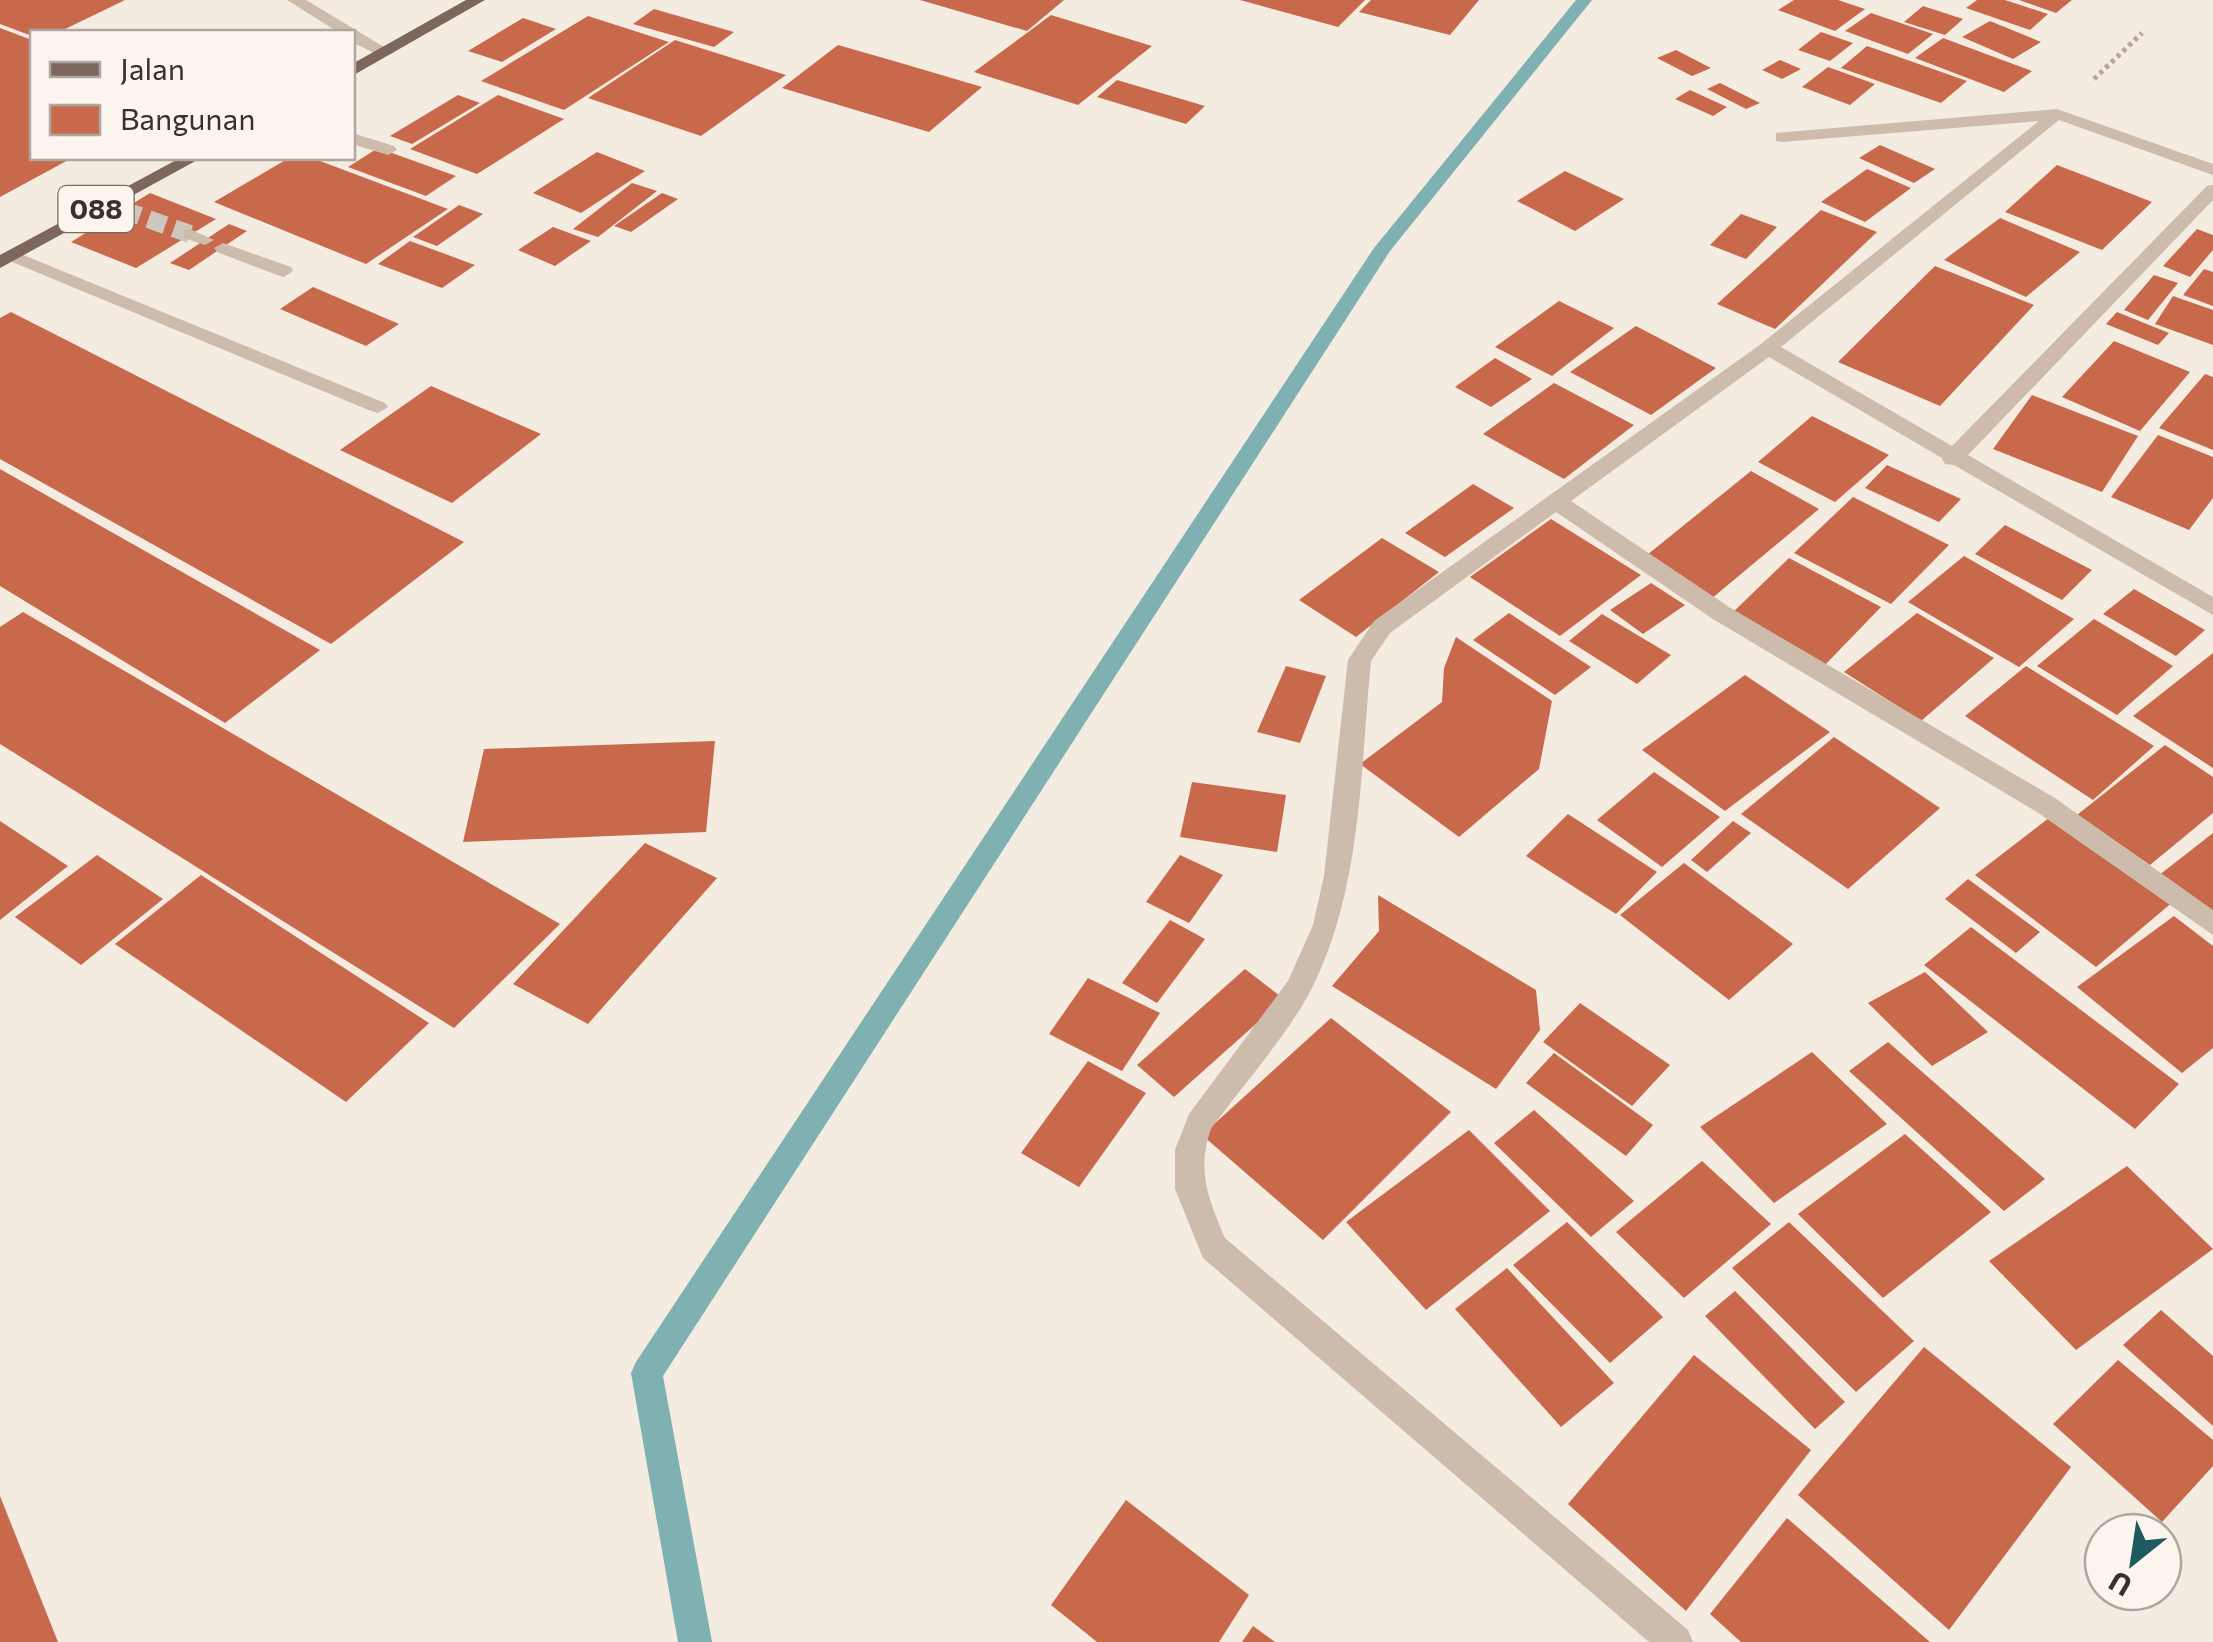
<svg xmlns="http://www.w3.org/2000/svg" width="2213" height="1642" font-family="Commissioner,sans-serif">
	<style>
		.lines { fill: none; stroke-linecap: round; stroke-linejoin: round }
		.stream { fill: #7fb0b2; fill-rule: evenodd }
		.building { fill: #c8694b }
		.minor-tunnel { stroke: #cfc6bd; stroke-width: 18; stroke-dasharray: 18 9; stroke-linecap: butt }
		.path { stroke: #b9a596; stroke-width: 5; stroke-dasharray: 4 4; stroke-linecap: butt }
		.service { fill: #cdbbac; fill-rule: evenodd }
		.minor { fill: #cdbbac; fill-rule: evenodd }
		.primary { fill: #7d675c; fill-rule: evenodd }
		.labels { text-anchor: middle; stroke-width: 9; stroke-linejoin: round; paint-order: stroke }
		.shield { fill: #fbf5ee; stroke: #756b66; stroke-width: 2.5 }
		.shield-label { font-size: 28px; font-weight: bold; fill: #3b302b }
	</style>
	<rect width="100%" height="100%" fill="#f4ebe1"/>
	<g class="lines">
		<polygon class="stream" points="1576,0 1592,0 1390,251 663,1376 712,1642 678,1642 631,1373 636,1362 1374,248"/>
	</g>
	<g class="building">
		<polygon points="0,0 125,0 59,32 32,32 32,36 0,24"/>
		<polygon points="920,0 1064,0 1027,31"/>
		<polygon points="1240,0 1365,0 1338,27"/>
		<polygon points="1371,0 1479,0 1450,35 1359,12"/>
		<polygon points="1794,0 1838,0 1865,9 1835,31 1778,10"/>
		<polygon points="1977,0 2005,0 2048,14 2030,30 1966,8"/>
		<polygon points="2019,0 2072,0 2056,13"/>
		<polygon points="1923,6 1963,19 1945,35 1904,22"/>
		<polygon points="654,9 734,32 714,47 633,24"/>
		<polygon points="1871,13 1933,34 1908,54 1845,31"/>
		<polygon points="1051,15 1152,46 1078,105 974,72"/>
		<polygon points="588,16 669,42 564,110 481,81"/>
		<polygon points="523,18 556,29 502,62 468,51"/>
		<polygon points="1990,21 2041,42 2013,59 1962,37"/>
		<polygon points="0,28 32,40 32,158 72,158 0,197"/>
		<polygon points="1821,32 1853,43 1830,61 1798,50"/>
		<polygon points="1943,38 2032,71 2004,92 1915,58"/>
		<polygon points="675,40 786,75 701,136 588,98"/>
		<polygon points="838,45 894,61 982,87 929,132 782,88"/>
		<polygon points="1867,46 1896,56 1967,81 1941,103 1841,68"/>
		<polygon points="1676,50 1711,68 1692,76 1657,58"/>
		<polygon points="1780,60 1801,69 1782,79 1762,70"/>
		<polygon points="1828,67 1875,84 1850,105 1802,87"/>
		<polygon points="1117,80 1205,106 1186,124 1097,97"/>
		<polygon points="1720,83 1760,103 1746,109 1707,89"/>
		<polygon points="1690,90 1727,107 1713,116 1675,99"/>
		<polygon points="458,95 480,103 412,144 390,136"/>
		<polygon points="498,95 564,119 477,174 410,149"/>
		<polygon points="1880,145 1935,169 1914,183 1859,158"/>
		<polygon points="378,148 456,176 426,196 348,167"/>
		<polygon points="597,152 645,171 581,213 533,193"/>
		<polygon points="289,158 312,158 448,209 366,264 214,202"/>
		<polygon points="2057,165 2114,187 2152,202 2102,250 2005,212"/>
		<polygon points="1867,169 1911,188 1865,222 1821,202"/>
		<polygon points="1565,171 1624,199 1575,231 1517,201"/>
		<polygon points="632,183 657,191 598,237 573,229"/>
		<polygon points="150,193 216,219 136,268 71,242"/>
		<polygon points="662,193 678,199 631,232 614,226"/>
		<polygon points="459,205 483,214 437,246 413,237"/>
		<polygon points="1821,210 1877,232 1775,329 1717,304"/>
		<polygon points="1741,214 1777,227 1746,259 1710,245"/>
		<polygon points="2000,218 2080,252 2026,297 1944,260"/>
		<polygon points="229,224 247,231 189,270 170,263"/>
		<polygon points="553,227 591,241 555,266 518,250"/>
		<polygon points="2197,229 2213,235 2213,250 2190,277 2163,266"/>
		<polygon points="410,241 475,265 442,288 378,264"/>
		<polygon points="1935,266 2034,305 1940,406 1838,362"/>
		<polygon points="2204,269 2213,272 2213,306 2183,295"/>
		<polygon points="2154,275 2178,283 2148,320 2124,310"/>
		<polygon points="313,287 399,324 366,346 280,309"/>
		<polygon points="2173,296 2213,310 2213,345 2155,324"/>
		<polygon points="1559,301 1614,328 1552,376 1495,347"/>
		<polygon points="11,312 464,542 331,644 0,459 0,318"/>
		<polygon points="2117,312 2169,333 2158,345 2106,324"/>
		<polygon points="1636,326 1716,368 1651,415 1570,372"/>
		<polygon points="2114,341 2190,372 2140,431 2062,397"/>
		<polygon points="1495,358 1532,379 1491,407 1455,387"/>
		<polygon points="2205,374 2213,377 2213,450 2159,428"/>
		<polygon points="1554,383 1634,425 1564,479 1483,434"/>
		<polygon points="431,386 541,434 452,503 340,450"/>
		<polygon points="2032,395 2138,436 2102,492 1993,449"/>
		<polygon points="1812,416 1889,455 1835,502 1758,462"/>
		<polygon points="2158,435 2213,457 2213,498 2189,530 2111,497"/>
		<polygon points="1887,465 1961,499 1939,522 1865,488"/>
		<polygon points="0,469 320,650 225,723 0,586"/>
		<polygon points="1751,471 1819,509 1711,599 1642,559"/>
		<polygon points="1473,484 1514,508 1445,557 1405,533"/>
		<polygon points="1853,497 1949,545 1891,604 1794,553"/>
		<polygon points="1551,519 1641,575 1560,636 1470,577"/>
		<polygon points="2005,525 2092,570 2062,600 1975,554"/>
		<polygon points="1382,538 1439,572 1356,637 1299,600"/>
		<polygon points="1964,556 2074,619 2019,667 1908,602"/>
		<polygon points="1789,558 1881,607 1823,667 1729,616"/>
		<polygon points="1651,583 1685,605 1643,634 1610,610"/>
		<polygon points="2134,589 2205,630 2176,656 2103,614"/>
		<polygon points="23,612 560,924 454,1028 0,744 0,627"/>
		<polygon points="1509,613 1591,667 1555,695 1473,640"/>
		<polygon points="1917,613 1994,658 1921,721 1844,672"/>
		<polygon points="1602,614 1671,655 1637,684 1569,641"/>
		<polygon points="2094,619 2173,666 2117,715 2037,666"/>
		<polygon points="1456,637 1552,701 1539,769 1459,837 1360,764 1442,702 1444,668"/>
		<polygon points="2213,653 2213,768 2133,716"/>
		<polygon points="1286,666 1326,676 1300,743 1257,732"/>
		<polygon points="2026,666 2154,746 2093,800 1965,716"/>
		<polygon points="1745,675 1830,732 1725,811 1642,750"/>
		<polygon points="1834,737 1940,808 1848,889 1741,814"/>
		<polygon points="715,741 706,832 463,842 484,749"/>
		<polygon points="2165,745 2213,777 2213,813 2150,865 2077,815"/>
		<polygon points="1654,772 1720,817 1662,867 1597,820"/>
		<polygon points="1192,782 1286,795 1277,852 1180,837"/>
		<polygon points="1568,814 1657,872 1616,914 1526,856"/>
		<polygon points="2054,814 2175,900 2096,967 1975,875"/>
		<polygon points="0,821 68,866 0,920"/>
		<polygon points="1733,821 1751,833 1707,872 1691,860"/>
		<polygon points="2213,833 2213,916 2158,876"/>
		<polygon points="645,843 717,878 588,1024 513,984"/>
		<polygon points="97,855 163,899 81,965 15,917"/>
		<polygon points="1180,855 1223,875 1189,923 1146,902"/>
		<polygon points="1684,863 1793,944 1729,1000 1620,915"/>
		<polygon points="201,875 429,1023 346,1102 115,944"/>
		<polygon points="1968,879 2040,932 2016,953 1945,899"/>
		<polygon points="1378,895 1536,990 1540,1030 1496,1089 1332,986 1379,931"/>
		<polygon points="2174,916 2213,946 2213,1048 2182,1073 2077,987"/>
		<polygon points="1170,920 1205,939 1157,1003 1122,983"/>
		<polygon points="1971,927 2179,1084 2135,1129 1924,965"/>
		<polygon points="1245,969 1284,999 1174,1097 1137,1065"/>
		<polygon points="1925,972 1988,1032 1932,1066 1868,1003"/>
		<polygon points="1088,978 1160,1013 1122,1071 1049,1034"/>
		<polygon points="1580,1003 1670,1065 1632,1106 1543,1042"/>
		<polygon points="1331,1018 1451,1112 1323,1240 1202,1135"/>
		<polygon points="1888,1042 2045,1179 2004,1211 1849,1071"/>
		<polygon points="1812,1052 1887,1124 1774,1203 1700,1127"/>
		<polygon points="1554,1053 1653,1125 1626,1156 1526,1083"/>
		<polygon points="1088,1061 1146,1093 1079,1187 1021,1153"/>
		<polygon points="1534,1110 1634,1201 1591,1237 1494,1143"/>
		<polygon points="1469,1130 1550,1211 1426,1310 1346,1222"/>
		<polygon points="1905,1134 1991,1212 1883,1298 1798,1214"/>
		<polygon points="1702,1161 1771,1224 1684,1298 1616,1232"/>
		<polygon points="2127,1166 2213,1249 2076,1350 1989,1261"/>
		<polygon points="1567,1222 1663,1317 1610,1363 1513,1265"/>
		<polygon points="1789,1222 1914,1341 1856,1392 1732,1268"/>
		<polygon points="1507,1268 1614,1383 1561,1427 1455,1309"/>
		<polygon points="1735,1291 1845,1402 1815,1429 1705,1316"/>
		<polygon points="2161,1310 2213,1356 2213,1426 2123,1345"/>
		<polygon points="1924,1347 2071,1467 1949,1630 1798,1495"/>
		<polygon points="1694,1355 1811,1450 1686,1611 1568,1504"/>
		<polygon points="2118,1360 2213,1440 2213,1466 2162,1522 2053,1424"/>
		<polygon points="0,1496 58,1642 0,1642"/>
		<polygon points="1126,1500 1249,1595 1219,1642 1097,1642 1051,1605"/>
		<polygon points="1787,1518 1930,1642 1741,1642 1710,1614"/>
		<polygon points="1253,1626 1275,1642 1242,1642"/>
	</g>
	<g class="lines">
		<polyline class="minor-tunnel" points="123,210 190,234"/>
		<polyline class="path" points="2094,79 2142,33"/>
		<g class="service">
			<polygon points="287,0 306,0 394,53 380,56 352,42 352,32 338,32"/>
			<polygon points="11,250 385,403 388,407 378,413 371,411 5,259 2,255"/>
		</g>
		<g class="minor">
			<path d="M2057 109 2213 164V175L2059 120 1781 347 1952 446 2207 186 2213 185V200L1968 455 2213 597V615L1954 465 1945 464 1942 458 1769 357 1571 501 1729 607 2055 798 2213 910V935L2037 812 1713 619 1556 512 1390 633 1371 661C1360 772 1362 891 1310 992 1285 1038 1242 1086 1211 1129 1196 1170 1209 1201 1225 1238L1688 1630 1693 1642H1649L1203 1258 1175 1189V1150L1189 1114 1288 981 1313 925 1324 876 1348 660 1374 621 1761 344 2039 121 1782 142 1776 141V133Z"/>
			<polygon points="352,133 394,146 397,150 388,155 352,144"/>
			<polygon points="106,199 132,210 123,215 100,208 100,200"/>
			<polygon points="190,229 214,240 205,245 184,238 184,230"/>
			<polygon points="223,243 291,267 293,271 284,277 277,275 217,252 214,248"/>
		</g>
		<g class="primary">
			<polygon points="466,0 485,0 352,76 352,64"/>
			<polygon points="180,158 201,158 0,268 0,255"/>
		</g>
	</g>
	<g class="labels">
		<rect class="shield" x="58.5" y="186" width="75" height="46" rx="8"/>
		<g class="shield-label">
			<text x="96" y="219">088</text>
		</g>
	</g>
	<rect x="30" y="30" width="325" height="130" fill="#fbf5ee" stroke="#aea6a0" stroke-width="2.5"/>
	<rect x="50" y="62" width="50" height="15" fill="#7d675c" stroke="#aea6a0" stroke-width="2.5"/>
	<text x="120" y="80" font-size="30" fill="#3b302b">Jalan</text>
	<rect x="50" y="105" width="50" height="30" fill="#c8694b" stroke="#aea6a0" stroke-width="2.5"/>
	<text x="120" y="130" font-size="30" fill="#3b302b">Bangunan</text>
	<g transform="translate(2133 1562) rotate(210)"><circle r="48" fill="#fbf5ee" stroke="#aea6a0" stroke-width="2.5"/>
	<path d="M0-8L18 38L0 25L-18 38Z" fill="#1f5a5e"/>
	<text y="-15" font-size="28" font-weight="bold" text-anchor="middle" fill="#3b302b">U</text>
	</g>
</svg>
